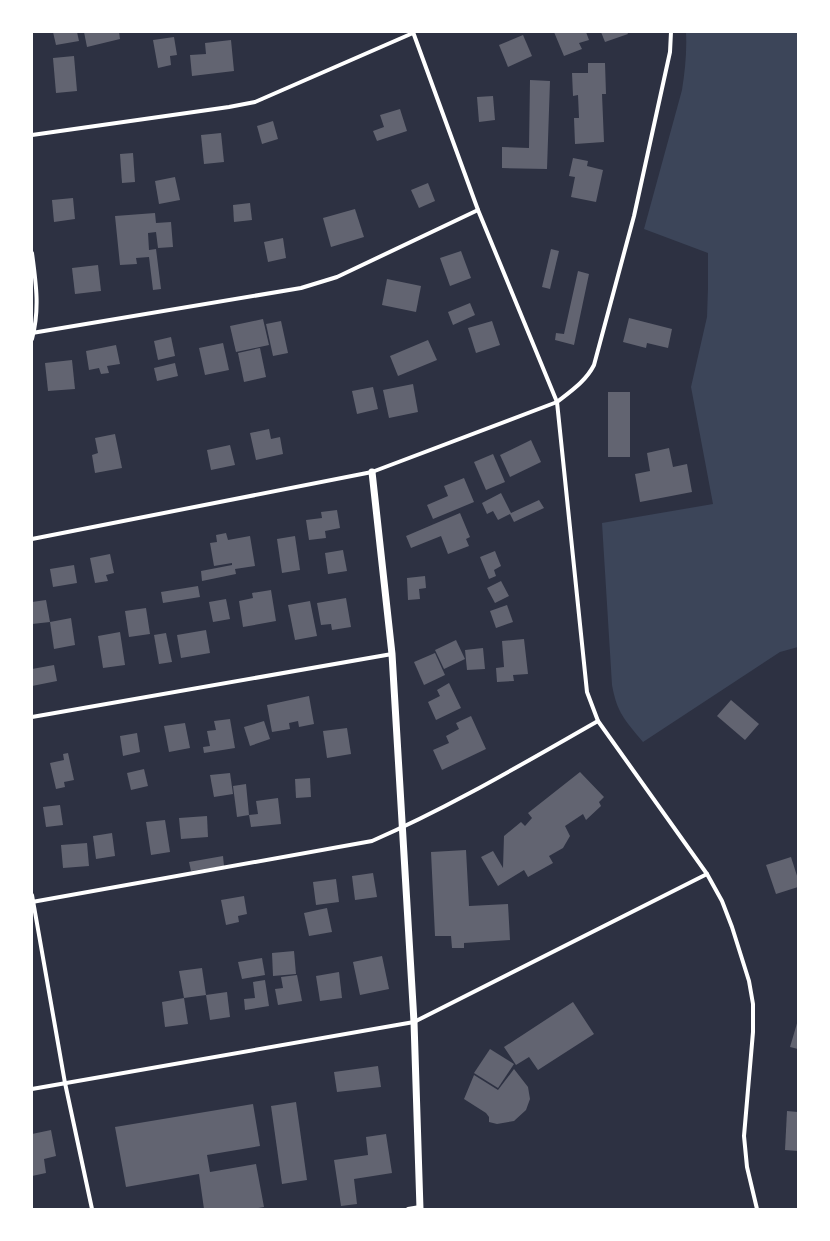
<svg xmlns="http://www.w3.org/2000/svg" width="830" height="1241" font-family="'Alegreya Sans',sans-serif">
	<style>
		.green { fill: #3c4559 }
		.building { fill: #626471 }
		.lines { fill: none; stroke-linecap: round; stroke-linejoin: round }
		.minor { stroke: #fff; stroke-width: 4 }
		.tertiary { stroke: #fff; stroke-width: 7 }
	</style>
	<rect width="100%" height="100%" fill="#2d3142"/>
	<path class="green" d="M686 32H798V647L780 652 643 742C625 720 617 713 612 685L602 523 713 504 691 387 707 317 708 288V253L644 229 682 90C685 71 687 52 686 32Z"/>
	<g class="building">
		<polygon points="53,32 77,32 79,41 56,45"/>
		<polygon points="84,32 119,32 120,39 87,47"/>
		<polygon points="554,32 586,32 589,40 579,43 582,49 564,56"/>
		<polygon points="601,32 627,32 628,34 605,42"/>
		<polygon points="523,35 532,56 508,67 499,45"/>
		<polygon points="174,37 177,55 170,56 171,65 158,68 153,40"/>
		<polygon points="231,40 234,71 192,76 190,55 206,54 205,43"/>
		<polygon points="74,56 77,91 56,93 53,58"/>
		<polygon points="588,63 605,63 606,94 602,94 604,142 575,144 574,118 579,118 578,95 573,96 572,73 588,73"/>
		<polygon points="530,80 550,81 547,169 502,168 502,147 529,148"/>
		<polygon points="493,96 495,120 479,122 477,97"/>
		<polygon points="400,109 407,131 377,141 373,131 384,127 380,115"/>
		<polygon points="273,121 278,139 262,144 257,126"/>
		<polygon points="221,133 224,162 204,164 201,135"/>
		<polygon points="133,153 135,182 122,183 120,154"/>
		<polygon points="573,158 588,161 587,166 603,170 596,202 571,197 575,177 569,176"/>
		<polygon points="175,177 180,200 159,204 155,181"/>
		<polygon points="428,183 435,201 419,208 411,190"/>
		<polygon points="73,198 75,219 54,222 52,200"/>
		<polygon points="250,203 252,220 234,222 233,205"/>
		<polygon points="355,209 364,237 331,247 323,218"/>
		<polygon points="155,213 156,223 171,222 173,247 158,248 156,232 148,233 149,250 156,249 161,289 153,290 149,257 136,258 137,264 120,265 115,216"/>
		<polygon points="283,238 286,258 268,262 264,242"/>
		<polygon points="551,249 559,251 550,289 542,287"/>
		<polygon points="461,251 471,278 450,286 440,258"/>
		<polygon points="98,265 101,291 75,294 72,268"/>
		<polygon points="578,271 589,274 574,345 555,340 556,333 564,334"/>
		<polygon points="387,279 421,286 416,312 382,305"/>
		<polygon points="470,303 475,315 453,325 448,312"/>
		<polygon points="629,318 672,329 668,348 647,343 646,348 623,342"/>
		<polygon points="263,319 269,345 236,352 230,326"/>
		<polygon points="281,321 288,353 273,356 266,324"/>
		<polygon points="492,321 500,345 476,353 468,328"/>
		<polygon points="171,337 175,356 158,360 154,341"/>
		<polygon points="428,340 437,360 398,376 390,356"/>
		<polygon points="223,343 229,370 205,375 199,348"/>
		<polygon points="116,345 120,364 107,366 109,373 101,374 99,368 89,370 86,351"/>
		<polygon points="260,348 266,377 244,382 238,353"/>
		<polygon points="72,360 75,389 48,391 45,363"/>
		<polygon points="175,363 178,376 157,381 154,368"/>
		<polygon points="413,384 418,412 389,418 383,390"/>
		<polygon points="373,387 378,409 357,414 352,391"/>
		<rect x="608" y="392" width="22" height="65"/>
		<polygon points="269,429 271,439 280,437 283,454 256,460 250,433"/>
		<polygon points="115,434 122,468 95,473 92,455 98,453 95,438"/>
		<polygon points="531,440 541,462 510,477 500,455"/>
		<polygon points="230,445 235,465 211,470 207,450"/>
		<polygon points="669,448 673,467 687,464 692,492 640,502 635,474 650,471 647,453"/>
		<polygon points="493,454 505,482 486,490 474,462"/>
		<polygon points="464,478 474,502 433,519 427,505 448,496 444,486"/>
		<polygon points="501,493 511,513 539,500 544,508 514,522 510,514 498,520 493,511 487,514 482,503"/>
		<polygon points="337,510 340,528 325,531 326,538 309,540 306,520 322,518 321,512"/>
		<polygon points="460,513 470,537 466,539 469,546 448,554 441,536 411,548 406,536"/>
		<polygon points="226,533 228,540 250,536 255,566 235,569 236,574 202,581 201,571 232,565 232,563 214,566 210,543 217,542 216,535"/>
		<polygon points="295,536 300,570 282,573 277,539"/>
		<polygon points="343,550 347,571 328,574 325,553"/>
		<polygon points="495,551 501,566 494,570 496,576 489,579 480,557"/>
		<polygon points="110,554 114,573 106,575 108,581 95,583 90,558"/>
		<polygon points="74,565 77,583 53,587 50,569"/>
		<polygon points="425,576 426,588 419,589 420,599 408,600 407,578"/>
		<polygon points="501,581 509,596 495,603 487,588"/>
		<polygon points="198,586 200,597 163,603 161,592"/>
		<polygon points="271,590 276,621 243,627 239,601 253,598 252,593"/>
		<polygon points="346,598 351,627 332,630 331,624 321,625 317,603"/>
		<polygon points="226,599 230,619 213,622 209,602"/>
		<polygon points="46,600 50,622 32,624 32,602"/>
		<polygon points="310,601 317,636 295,640 288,605"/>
		<polygon points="507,605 513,622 496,628 490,611"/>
		<polygon points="146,608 150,634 129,637 125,611"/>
		<polygon points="71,618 75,645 54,649 50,622"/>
		<polygon points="206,630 210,653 181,658 177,635"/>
		<polygon points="120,632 125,665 103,668 98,636"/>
		<polygon points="166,633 172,662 159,664 154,635"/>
		<polygon points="524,639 528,674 513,675 514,681 497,682 496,668 504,667 502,641"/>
		<polygon points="456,640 465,659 444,669 435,650"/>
		<polygon points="483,648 485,669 467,670 465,650"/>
		<polygon points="435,653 445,675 424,685 414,662"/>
		<polygon points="54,665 57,681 32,686 32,669"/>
		<polygon points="449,683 461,708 436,720 428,702 440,696 437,690"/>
		<polygon points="309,696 314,724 299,727 298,721 289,723 290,729 272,732 267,705"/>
		<polygon points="731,700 759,724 745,740 717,716"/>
		<polygon points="471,716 486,749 442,770 433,750 449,743 446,736 459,729 456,723"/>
		<polygon points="230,719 235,748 204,753 203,747 210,746 207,731 216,730 214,721"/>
		<polygon points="264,721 270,739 250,746 244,727"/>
		<polygon points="185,723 190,748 169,752 164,726"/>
		<polygon points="347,728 351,754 327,758 323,731"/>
		<polygon points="137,733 140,752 123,756 120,736"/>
		<polygon points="68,753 74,780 64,782 65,787 56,789 50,763 64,760 63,754"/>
		<polygon points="144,769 148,786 131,790 127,773"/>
		<polygon points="580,772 604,797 599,802 601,806 586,820 583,814 565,826 570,836 563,848 549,856 553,863 528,877 524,870 498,886 481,857 493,851 503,868 504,836 521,822 525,826 532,818 528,813"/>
		<polygon points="230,773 233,794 214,797 210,775"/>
		<polygon points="310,778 311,797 296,798 295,779"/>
		<polygon points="246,784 249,815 258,814 256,801 278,798 281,824 251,827 249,815 237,817 233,786"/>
		<polygon points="60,805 63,825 46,827 43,807"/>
		<polygon points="207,816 208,837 181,839 179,818"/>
		<polygon points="165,820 170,852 151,855 146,822"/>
		<polygon points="112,833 115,856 96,859 93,836"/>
		<polygon points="87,843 89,866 63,868 61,845"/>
		<polygon points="466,850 469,906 508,904 510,940 464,943 464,948 452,948 451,936 435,936 431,852"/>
		<polygon points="223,856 224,866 191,871 189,862"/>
		<polygon points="791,857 798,879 798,887 776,894 766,865"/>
		<polygon points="373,873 377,897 355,900 352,876"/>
		<polygon points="336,879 339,902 316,905 313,882"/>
		<polygon points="244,896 247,914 238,916 239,922 226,925 221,900"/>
		<polygon points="327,908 332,932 309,936 304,913"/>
		<polygon points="294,951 296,974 273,976 272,953"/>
		<polygon points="382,956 389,989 360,995 353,962"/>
		<polygon points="262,958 265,975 242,979 238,962"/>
		<polygon points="202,968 206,995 184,998 179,971"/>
		<polygon points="339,972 342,998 320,1001 316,976"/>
		<polygon points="297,975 302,1001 278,1005 275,989 283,988 281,977"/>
		<polygon points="265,980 269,1006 245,1010 244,999 255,998 253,982"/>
		<polygon points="227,992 230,1017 210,1020 206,995"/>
		<polygon points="184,998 188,1024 165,1027 162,1002"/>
		<polygon points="573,1002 594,1034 538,1070 529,1057 516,1065 504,1047"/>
		<polygon points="798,1020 798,1049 790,1047"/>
		<polygon points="490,1049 514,1064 498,1088 474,1073"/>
		<polygon points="378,1066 381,1087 337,1092 334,1072"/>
		<polygon points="514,1069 528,1087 530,1099 526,1110 514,1121 497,1124 489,1122 489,1117 486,1113 464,1099 474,1075 498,1090"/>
		<polygon points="296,1102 307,1180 282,1184 271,1106"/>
		<polygon points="253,1104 260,1146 207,1155 210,1172 256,1164 264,1207 252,1209 204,1209 199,1174 126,1187 115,1127"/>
		<polygon points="787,1111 798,1112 798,1151 785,1150"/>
		<polygon points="51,1130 56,1156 44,1159 46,1173 32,1176 32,1134"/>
		<polygon points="386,1134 392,1173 354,1179 357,1204 341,1206 334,1160 368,1155 366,1137"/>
	</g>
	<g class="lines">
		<g class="minor">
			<polyline points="413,32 478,210 557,402 587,692 598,721 707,874 722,901 732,927 749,981 753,1004 753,1032 744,1136 747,1167 757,1209"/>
			<polyline points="32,135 229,107 255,102 413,33"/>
			<path d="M32 253C36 283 40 309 32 339"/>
			<polyline points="32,333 301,288 337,277 478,210"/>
			<path d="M32 539 372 472 557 402C571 391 586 381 594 365L634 216 670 52 671 32"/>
			<polyline points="32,717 392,654"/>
			<polyline points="32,895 65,1083 92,1209"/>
			<path d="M32 902 372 841C450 807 524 763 598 721"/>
			<polyline points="32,1089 414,1022 707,874"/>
			<polyline points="408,1209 420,1207"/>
		</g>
		<polyline class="tertiary" points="372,472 392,654 414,1022 420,1209"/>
	</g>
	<rect width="830" height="1241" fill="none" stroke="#ffffff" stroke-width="66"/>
</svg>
